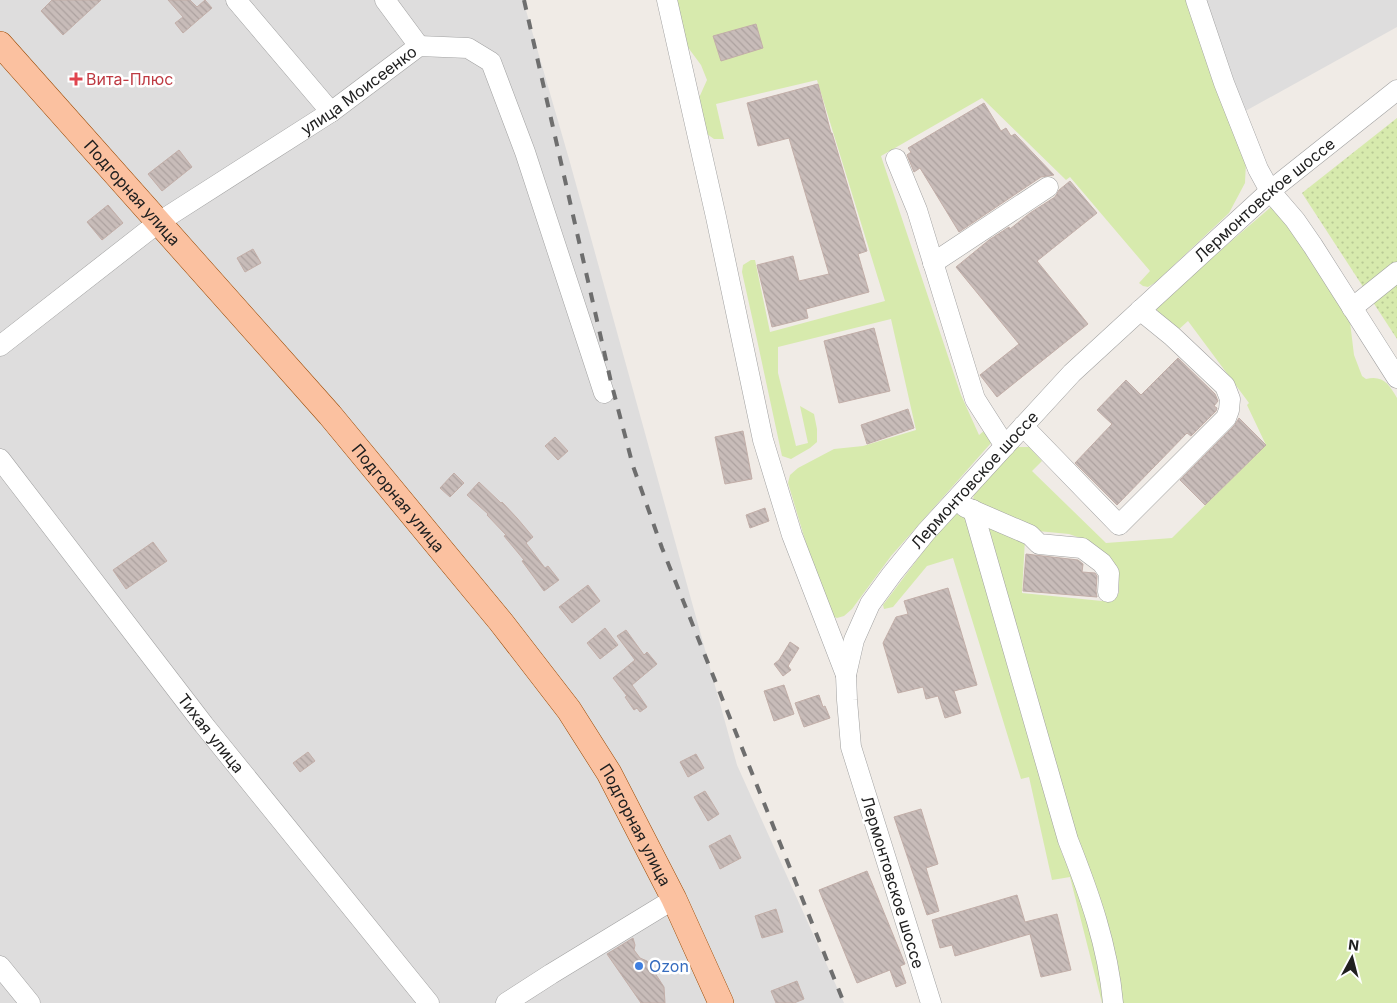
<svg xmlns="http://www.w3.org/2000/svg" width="1397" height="1003" font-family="Inter,sans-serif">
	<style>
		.residential { fill: #dedddd }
		.grass { fill: #d7eaad }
		.garden { fill: url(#garden-dots) }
		.building { fill: url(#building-back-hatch); stroke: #c2aea8 }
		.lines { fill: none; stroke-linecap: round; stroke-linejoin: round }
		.minor-casing { stroke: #a1a1a1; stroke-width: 21 }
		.major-casing { stroke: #9a4801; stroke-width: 26 }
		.minor { stroke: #fff; stroke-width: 20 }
		.major { stroke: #fbc1a0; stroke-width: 25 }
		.rail { stroke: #6e6e6e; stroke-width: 4; stroke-dasharray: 10 10; stroke-linecap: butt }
		.health-dot { fill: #e0444e; stroke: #fff; stroke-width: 2 }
		.shop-dot { fill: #3f7fe0; stroke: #fff; stroke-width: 2 }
		.labels { text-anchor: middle; stroke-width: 5; stroke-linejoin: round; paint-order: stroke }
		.health-label { font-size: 16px; fill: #be3a42; stroke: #fff; text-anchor: start }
		.street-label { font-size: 16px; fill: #202020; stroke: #fff }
		.shop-label { font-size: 16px; fill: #366cbe; stroke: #fff; text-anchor: start }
	</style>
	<defs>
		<pattern id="garden-dots" width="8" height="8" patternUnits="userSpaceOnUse" patternTransform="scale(1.25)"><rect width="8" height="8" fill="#d7eaad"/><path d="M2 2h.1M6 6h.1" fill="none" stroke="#b8c895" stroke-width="1.8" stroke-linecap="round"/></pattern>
		<pattern id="building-back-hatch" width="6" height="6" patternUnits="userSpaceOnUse" patternTransform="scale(1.25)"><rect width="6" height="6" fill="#c8bcb9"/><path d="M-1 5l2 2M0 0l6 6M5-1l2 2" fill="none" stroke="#aca19f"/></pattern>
	</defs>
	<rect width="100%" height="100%" fill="#f0ebe6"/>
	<g class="residential">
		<polygon points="0,0 523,0 569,159 737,765 844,1003 0,1003"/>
		<polygon points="1184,0 1397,0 1397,27 1231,119"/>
	</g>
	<g class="grass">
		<polygon points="674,0 1186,0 1246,162 1245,183 1229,213 1156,282 1148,287 1143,286 1139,283 1150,271 1070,177 1066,180 982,98 881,156 961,395 979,435 985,430 991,443 891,556 852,609 844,616 837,618 832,616 826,610 788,483 790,475 798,468 834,449 863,446 916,430 891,319 778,347 778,373 796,446 808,443 800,406 814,414 817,429 817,442 810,448 791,459 782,456 756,335 742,272 743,265 751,260 755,260 770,332 885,301 817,80 716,104 724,139 714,139 707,134 698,100 707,80 701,65 684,42"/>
		<path d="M1275 206 1350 322 1354 355 1362 376 1366 379C1383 375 1389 384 1397 398V1003H1117L983 527 989 521 1025 539 1022 593 1102 601 1119 593V580L1083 539 1069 534 1027 530 972 503 974 495 1016 447H1029L1042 461 1032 471 1106 543 1172 538 1266 445 1247 405 1249 403 1188 321 1177 331 1158 312 1156 308 1158 304 1271 207Z"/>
		<polygon points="962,513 972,523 1043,772 1062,854 1082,884 1109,1003 1102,1003 1070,877 1052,880 1029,777 1021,779 953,558 927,566 893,607 884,609 883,605 947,520 954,514"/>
	</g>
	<polygon class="garden" points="1397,118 1397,339 1302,193"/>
	<g class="building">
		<polygon points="52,0 101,0 63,35 41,11"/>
		<polygon points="168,0 190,0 197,7 205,0 212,8 183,33 175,23 183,17"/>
		<polygon points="756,24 763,48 721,61 713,36"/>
		<polygon points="818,84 831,133 832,133 867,251 858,254 869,292 806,309 808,318 772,327 757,265 793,256 799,281 829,274 789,138 758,146 747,103"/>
		<polygon points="984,103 1001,131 1006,128 1011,136 1015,134 1054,175 1041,177 959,232 920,168 914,172 907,155 911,152 908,148"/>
		<polygon points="179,150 192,167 162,191 148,174"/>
		<polygon points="1070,181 1097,213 1037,261 1088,324 997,397 980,375 1019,344 956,267 989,240 1009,227 1010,229 1030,213 1055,197 1059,190"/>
		<polygon points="108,205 123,223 102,240 87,222"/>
		<polygon points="253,249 261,263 245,272 237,258"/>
		<polygon points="874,328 890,391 839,403 824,341"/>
		<polygon points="1178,358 1215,394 1218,401 1214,406 1217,408 1216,411 1191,436 1187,433 1117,505 1075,463 1112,424 1097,410 1126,380 1141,395"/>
		<polygon points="908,409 914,428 867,444 861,425"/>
		<polygon points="1239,418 1266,445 1205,505 1180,480 1234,426"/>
		<polygon points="743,431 752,479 725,484 715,437"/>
		<polygon points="555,437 568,451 558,460 545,446"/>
		<polygon points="454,473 464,483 450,497 440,488"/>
		<polygon points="479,482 501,503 502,502 517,518 533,537 526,543 545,568 548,566 559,580 544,591 522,561 524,560 504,536 506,535 487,515 488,514 467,495"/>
		<polygon points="765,508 769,521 750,528 746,515"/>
		<polygon points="153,542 167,561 126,589 113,570"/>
		<polygon points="1026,554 1078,560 1083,564 1082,572 1095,573 1097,576 1096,591 1097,597 1023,591"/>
		<polygon points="588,585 600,601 572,623 559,607"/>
		<polygon points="948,588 977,685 954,691 961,713 945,718 938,696 926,699 923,687 898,693 883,643 896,617 908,614 904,601"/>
		<polygon points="605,628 618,645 600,659 587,643"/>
		<polygon points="626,630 644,655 647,652 657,664 632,685 647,707 640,712 637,708 634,710 625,697 627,696 613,678 635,660 617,636"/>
		<polygon points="790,642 799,648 788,666 791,670 783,676 774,664 779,660"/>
		<polygon points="784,685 794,714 774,721 764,691"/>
		<polygon points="819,695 823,707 825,706 830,718 804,727 795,703"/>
		<polygon points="308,752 315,761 300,772 293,763"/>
		<polygon points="696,754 704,768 688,777 680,762"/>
		<polygon points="705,791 719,814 708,821 694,797"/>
		<polygon points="921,809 938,864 926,868 939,911 927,915 894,817"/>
		<polygon points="730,835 741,858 720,869 709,846"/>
		<polygon points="867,871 905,964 900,966 906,983 896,987 890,970 857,983 819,890"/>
		<polygon points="1017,895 1025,922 1057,914 1071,970 1041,977 1030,934 955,956 952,945 940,948 932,920"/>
		<polygon points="776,909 783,932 762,938 755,916"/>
		<polygon points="633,938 635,945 634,950 640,958 647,961 664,987 665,1003 641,1003 607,954"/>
		<polygon points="797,981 804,999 794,1003 776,1003 771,991"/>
	</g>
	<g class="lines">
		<defs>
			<g id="minor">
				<polyline points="236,0 331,112"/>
				<polyline points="385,0 419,46"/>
				<polyline points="667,0 716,217 763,440 792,535 846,675"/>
				<polyline points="1196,0 1224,83 1258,169 1270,191 1295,220 1313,246 1397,378"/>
				<polyline points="896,159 917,210 975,399 1005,446"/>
				<polyline points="933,263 1048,187"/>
				<polyline points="1352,308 1397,272"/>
				<path id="s1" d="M0 346 159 222 331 112 419 46 468 48 491 62 525 152 604 393"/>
				<polyline points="1023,426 1119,525 1226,418 1229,410 1230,399 1225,386 1172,336 1140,310"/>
				<path id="s2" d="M0 459 204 725 429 1003"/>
				<polyline points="965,507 1030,535 1039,544 1082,548 1102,563 1109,573 1108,592"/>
				<path d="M973 510 1068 840C1089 893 1108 946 1113 1003"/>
				<polyline points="0,966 30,1003"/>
				<polyline points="506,1003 551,974 674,899"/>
				<path id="s3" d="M931 1003 851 747 847 700 846 675 854 640 870 604 892 574 926 532 1072 373 1270 191 1397 90"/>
			</g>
			<g id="major">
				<path id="s4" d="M0 44 330 415 501 622 569 710 609 773 674 899 721 1003"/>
			</g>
		</defs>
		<use href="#minor" class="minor-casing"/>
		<use href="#major" class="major-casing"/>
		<use href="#minor" class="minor"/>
		<use href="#major" class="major"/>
		<polyline class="rail" points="524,0 611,382 633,466 662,548 844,1003"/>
	</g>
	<path class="health-dot" d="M73.5 71.5h5v5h5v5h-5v5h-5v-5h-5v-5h5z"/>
	<circle class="shop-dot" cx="639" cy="966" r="5"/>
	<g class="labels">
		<g class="health-label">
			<text x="86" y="85">Вита-Плюс</text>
		</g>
		<g class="street-label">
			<text dy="6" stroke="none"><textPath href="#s1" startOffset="441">улица Моисеенко</textPath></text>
			<text dy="6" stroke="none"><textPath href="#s4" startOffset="199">Подгорная улица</textPath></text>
			<text dy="6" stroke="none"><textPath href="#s3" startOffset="982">Лермонтовское шоссе</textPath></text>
			<text dy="6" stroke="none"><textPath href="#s3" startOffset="578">Лермонтовское шоссе</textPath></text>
			<text dy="6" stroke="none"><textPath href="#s4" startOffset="604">Подгорная улица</textPath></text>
			<text dy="6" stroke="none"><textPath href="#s2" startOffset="346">Тихая улица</textPath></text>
			<text dy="6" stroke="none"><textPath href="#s4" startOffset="1009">Подгорная улица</textPath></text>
			<text transform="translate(893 882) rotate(73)" y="6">Лермонтовское шоссе</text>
		</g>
		<g class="shop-label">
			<text x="649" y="972">Ozon</text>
		</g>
	</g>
	<g transform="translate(1352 958) rotate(7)" stroke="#ffffff" stroke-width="4" paint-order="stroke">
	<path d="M0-4L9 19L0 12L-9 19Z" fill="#202020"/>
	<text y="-8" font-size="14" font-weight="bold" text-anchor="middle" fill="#202020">N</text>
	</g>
</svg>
